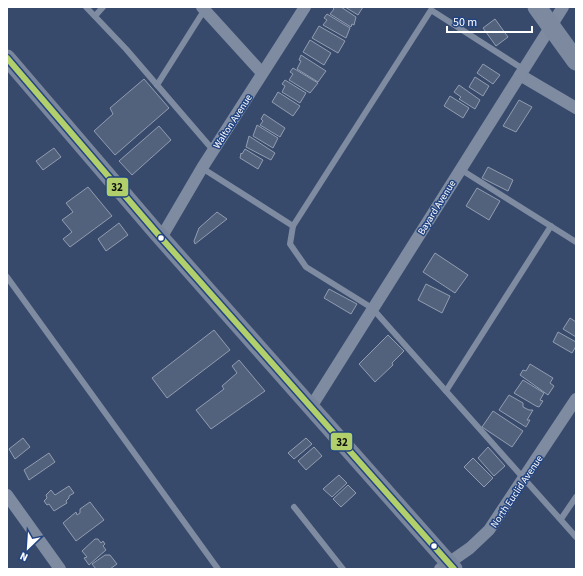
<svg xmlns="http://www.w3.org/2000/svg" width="583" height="576" font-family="'Source Sans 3',sans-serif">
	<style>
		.building { fill: #53627c; stroke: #919cb0 }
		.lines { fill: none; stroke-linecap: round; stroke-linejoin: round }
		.service { stroke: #7e8ba1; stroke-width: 6 }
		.minor { stroke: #7e8ba1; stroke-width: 12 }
		.secondary { stroke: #79869d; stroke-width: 17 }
		.primary { stroke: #7c899f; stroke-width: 19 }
		.bus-1-casing { stroke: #234480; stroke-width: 9 }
		.bus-1 { stroke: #b1cf6b; stroke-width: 6 }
		.bus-dot { fill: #fff; stroke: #234480; stroke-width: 1.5 }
		.labels { text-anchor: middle; stroke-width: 3; stroke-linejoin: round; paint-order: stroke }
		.street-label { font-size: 10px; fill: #fff; stroke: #234480 }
		.line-badge { stroke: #234480; stroke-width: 1.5 }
		.pale-badge-label { font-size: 11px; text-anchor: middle; font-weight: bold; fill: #111 }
	</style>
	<rect width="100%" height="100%" fill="#384a6b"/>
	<g class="building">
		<polygon points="332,7 341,7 356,17 354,25 352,24 351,27 330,14 334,9"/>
		<polygon points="345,7 363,7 358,15"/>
		<polygon points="327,14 350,28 346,38 323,25 327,20 324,18"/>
		<polygon points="495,19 508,37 496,46 483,28"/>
		<polygon points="319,26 345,41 338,53 312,38"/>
		<polygon points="310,40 331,53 324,65 303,52"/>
		<polygon points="301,55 326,71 318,82 297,69 301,61 299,60"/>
		<polygon points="483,64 500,75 493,84 477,73"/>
		<polygon points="293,68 318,83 310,93 289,80 293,74 290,72"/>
		<polygon points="475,77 489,86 483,96 469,87"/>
		<polygon points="144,79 169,108 115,155 94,131 113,114 110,108"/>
		<polygon points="285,80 306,93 300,103 282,92 285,86 282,84"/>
		<polygon points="459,85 480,100 475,109 459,99 461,97 454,92"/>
		<polygon points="278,92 300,106 293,116 272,102"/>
		<polygon points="450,96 469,108 463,118 444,106"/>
		<polygon points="519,100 532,107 516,132 503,126"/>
		<polygon points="264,114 285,128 280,137 260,125 263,121 261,119"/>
		<polygon points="257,125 278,138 273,148 253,136"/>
		<polygon points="159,126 171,140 132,175 119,161"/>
		<polygon points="249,136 275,153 271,160 246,147"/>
		<polygon points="54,148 61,157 43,170 36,161"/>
		<polygon points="245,149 263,160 258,169 240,158 241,153 242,154"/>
		<polygon points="488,167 513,180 508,191 482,178"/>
		<polygon points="88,187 112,216 70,247 63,239 72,232 62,220 73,212 66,203"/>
		<polygon points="477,188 500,201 489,220 466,206"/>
		<polygon points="217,212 227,219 195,244 194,241 199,228"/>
		<polygon points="119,223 128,235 106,251 98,239"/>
		<polygon points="435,253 468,275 455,293 423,272"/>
		<polygon points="426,284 450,296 442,313 418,300"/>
		<polygon points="329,289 357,304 351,314 324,298"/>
		<polygon points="570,318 576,322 576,337 563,329"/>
		<polygon points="214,330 230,350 167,398 152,378"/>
		<polygon points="558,332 576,342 576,346 572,353 553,342"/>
		<polygon points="388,335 404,351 392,363 393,365 375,382 359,364"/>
		<polygon points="239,360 265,391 211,429 196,410 224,389 222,386 237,373 232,366"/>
		<polygon points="530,364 553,378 550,383 554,386 548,395 520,375 523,370 526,371"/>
		<polygon points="523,380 544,393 540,400 543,401 539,407 536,406 514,393"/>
		<polygon points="509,395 523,403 523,407 529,410 533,410 527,420 530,420 526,427 499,410"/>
		<polygon points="493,411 523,431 512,447 482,427"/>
		<polygon points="23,438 30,447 15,459 9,449"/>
		<polygon points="306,438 312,444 294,459 288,453"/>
		<polygon points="314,447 322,456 306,470 298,461"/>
		<polygon points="488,447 505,466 494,476 478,458"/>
		<polygon points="49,453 55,462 29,480 24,470"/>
		<polygon points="473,458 493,478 484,487 464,467"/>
		<polygon points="339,475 347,483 332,497 323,489"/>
		<polygon points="348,485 356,493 341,507 333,499"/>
		<polygon points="69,486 74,493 69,496 69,498 66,501 67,503 54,511 49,504 47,505 44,501 47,498 46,495 51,490 55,495"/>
		<polygon points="90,502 104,520 76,541 63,523 76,512 77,515 80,513 80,509"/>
		<polygon points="95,539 98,539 101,543 103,541 105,544 103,546 106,550 89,565 84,558 87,557 82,551"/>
		<polygon points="105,555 110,555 117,564 110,569 96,569 92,564"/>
	</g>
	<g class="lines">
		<g class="service">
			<polyline points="86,7 126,49 213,150"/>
			<polyline points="95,16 103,7"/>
			<polyline points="523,69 431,10 293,226 290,244 306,267 372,308 576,537"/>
			<polyline points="157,85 205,9"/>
			<polyline points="202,168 293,226"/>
			<polyline points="460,169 576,242"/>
			<polyline points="7,277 218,569"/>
			<polyline points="446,391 551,226"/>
			<polyline points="294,507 343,569"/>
			<polyline points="561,519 576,497"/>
		</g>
		<g class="minor">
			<polyline points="202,7 262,73"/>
			<polyline points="520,75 576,108"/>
			<polyline points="161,238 202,168 305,7"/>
			<polyline points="311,407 563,7"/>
			<polyline points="7,495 60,569"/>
			<polyline points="440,569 470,548 489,530 576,399"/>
		</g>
		<polyline class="secondary" points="7,58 156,232 454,569"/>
		<polyline class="primary" points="537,7 576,61"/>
		<defs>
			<polyline id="bus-1" points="7,58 156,232 454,569"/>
		</defs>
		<use href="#bus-1" class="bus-1-casing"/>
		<use href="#bus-1" class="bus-1"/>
	</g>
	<g class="bus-dot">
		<circle cx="161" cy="238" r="3.5"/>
		<circle cx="434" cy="546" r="3.5"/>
	</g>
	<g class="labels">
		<g class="street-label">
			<text transform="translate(232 121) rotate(-57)" y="4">Walton Avenue</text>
			<text transform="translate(436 207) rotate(-58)" y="4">Bayard Avenue</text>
			<text transform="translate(516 491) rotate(-56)" y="4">North Euclid Avenue</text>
		</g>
	</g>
	<g class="line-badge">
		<rect x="106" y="177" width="23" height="20" rx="4" fill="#b1cf6b"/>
		<rect x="330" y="432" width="23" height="19" rx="4" fill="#b1cf6b"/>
	</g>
	<g class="pale-badge-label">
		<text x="117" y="191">32</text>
		<text x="342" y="446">32</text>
	</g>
	<rect width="583" height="576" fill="none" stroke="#ffffff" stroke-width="16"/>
	<g transform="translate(28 548) rotate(205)" stroke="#234480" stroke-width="3" paint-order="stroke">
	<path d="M0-3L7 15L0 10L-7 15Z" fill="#ffffff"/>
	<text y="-6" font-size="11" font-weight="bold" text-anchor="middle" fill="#ffffff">N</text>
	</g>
	<path d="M447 26v6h85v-6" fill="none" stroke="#ffffff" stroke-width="2"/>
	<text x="453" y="26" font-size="12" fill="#ffffff" stroke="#234480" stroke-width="3" paint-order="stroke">50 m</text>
</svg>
